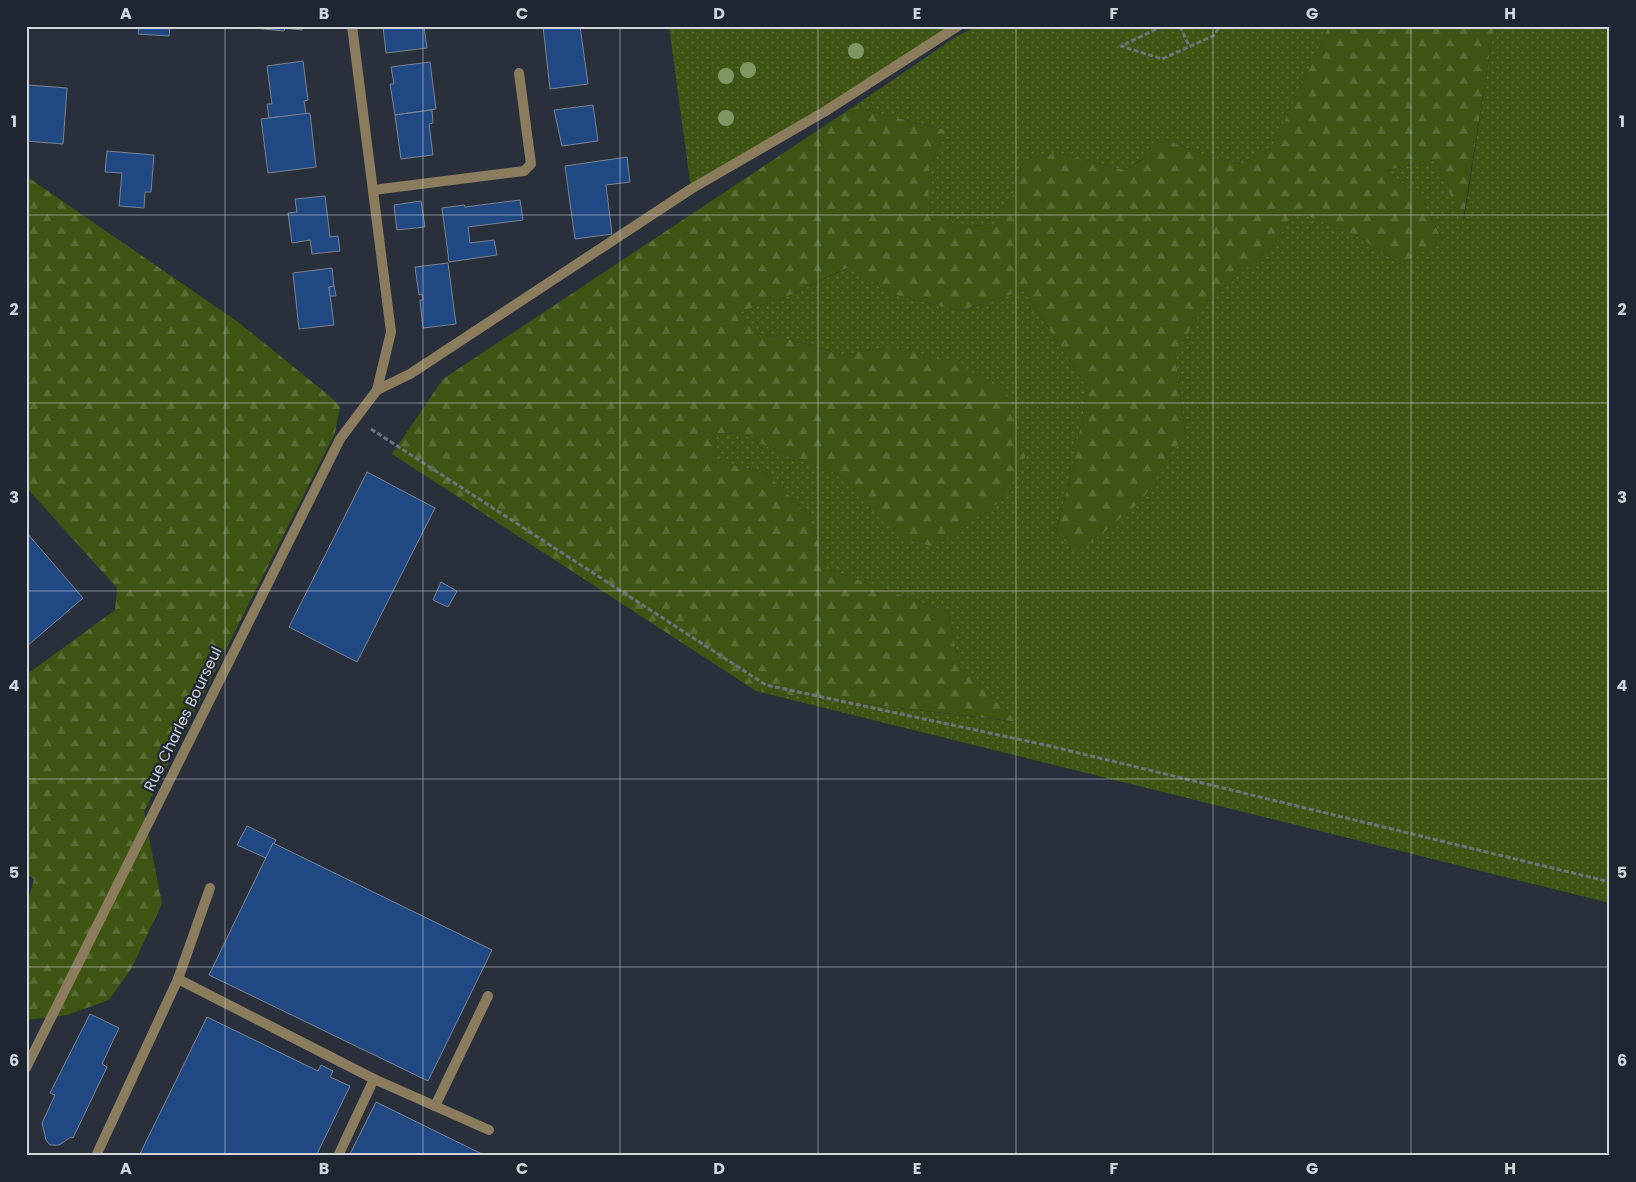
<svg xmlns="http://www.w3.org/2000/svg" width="1636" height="1182" font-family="Poppins,sans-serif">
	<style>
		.grass { fill: url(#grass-dots) }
		.forest { fill: url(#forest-firs) }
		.building { fill: #204883; stroke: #7b8390 }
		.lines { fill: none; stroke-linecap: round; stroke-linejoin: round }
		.path { stroke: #6d737c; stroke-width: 3; stroke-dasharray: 5 2.5; stroke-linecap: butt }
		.service { stroke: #8a7c5c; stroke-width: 10 }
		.minor { stroke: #8a7c5c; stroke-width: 10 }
		.tree { fill: #7f9863 }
		.grid { fill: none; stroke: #d0d5dc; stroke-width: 1; stroke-opacity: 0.55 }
		.labels { text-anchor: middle; stroke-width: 4.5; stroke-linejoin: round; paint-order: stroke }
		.street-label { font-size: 15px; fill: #d0d5dc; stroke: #1f2631 }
		.neatline { fill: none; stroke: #d0d5dc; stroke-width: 2 }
		.grid-label { font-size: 16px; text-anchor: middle; font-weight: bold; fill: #d0d5dc }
	</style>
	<defs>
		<pattern id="grass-dots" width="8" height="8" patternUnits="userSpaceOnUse" patternTransform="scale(1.25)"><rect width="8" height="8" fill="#3e5412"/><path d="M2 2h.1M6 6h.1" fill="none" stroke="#596c34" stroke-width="1.8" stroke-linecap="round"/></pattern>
		<pattern id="forest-firs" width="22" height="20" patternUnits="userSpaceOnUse" patternTransform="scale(1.25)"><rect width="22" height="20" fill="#3e5412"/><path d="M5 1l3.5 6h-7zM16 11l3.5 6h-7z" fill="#596c34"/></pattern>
	</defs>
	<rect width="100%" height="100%" fill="#29303b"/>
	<g class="grass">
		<polygon points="669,26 958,26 691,189"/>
		<polygon points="978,26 1329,26 1274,145 1242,164 1212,158 1171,142 1124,170 1058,153 1023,159 1013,195 995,224 962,227 927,212 929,169 946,130 853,107 957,36"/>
		<polygon points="1494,26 1610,26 1610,903 756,691 1019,722 960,668 948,612 827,569 810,516 765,472 721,462 713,433 742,434 781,453 821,466 846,479 872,504 886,347 842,355 801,342 759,334 736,313 781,299 848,268 896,295 960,311 1023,290 1088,388 1073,467 1055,534 1185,433 1175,354 1208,300 1271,248 1296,211 1357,236 1400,264 1443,240 1422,200 1387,170 1434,160 1464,220"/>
	</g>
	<g class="forest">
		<polygon points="1329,26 1494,26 1463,221 1434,160 1387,170 1422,200 1443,241 1400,264 1357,236 1296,211 1271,248 1208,300 1175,354 1185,433 1142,500 1081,551 1055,535 1073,467 1088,388 1023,290 960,311 896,295 847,268 781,299 736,313 759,334 801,342 842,355 886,347 951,361 1006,390 1025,457 1005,498 934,547 898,536 846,479 821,466 781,453 742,434 713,433 721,462 765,472 810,516 827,569 948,612 960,668 1020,722 756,691 392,454 443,379 853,107 946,130 929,169 928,212 962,227 994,224 1013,195 1023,159 1058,153 1124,170 1145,158 1154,141 1171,142 1212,158 1242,164 1274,144"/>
		<polygon points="26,176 238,322 331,397 340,407 335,433 144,812 162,904 131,969 109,1000 67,1015 26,1020 26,909 34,879 26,874 26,675 115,610 117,588 26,487"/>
	</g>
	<g class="building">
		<polygon points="139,26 170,26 169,36 138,34"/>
		<polygon points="234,26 303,26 302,30 285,28 284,31"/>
		<polygon points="383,26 424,26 427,48 386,53"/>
		<polygon points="543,26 580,26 588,84 550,89"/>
		<polygon points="303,61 308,100 304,101 306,114 269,118 267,104 272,104 267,66"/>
		<polygon points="430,62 436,109 395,115 390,84 394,84 391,67"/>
		<polygon points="28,85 67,88 63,144 26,141"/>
		<polygon points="593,105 598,141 562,146 554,110"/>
		<polygon points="432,110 433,123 429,124 433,155 401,159 395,115"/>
		<polygon points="310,113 316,167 268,173 261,119"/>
		<polygon points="107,151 154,155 151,192 145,192 144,208 119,206 122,173 105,172"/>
		<polygon points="627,157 630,182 606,185 612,234 575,239 565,166"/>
		<polygon points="325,196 330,237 338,236 340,251 312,254 310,240 292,243 288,213 297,212 295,199"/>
		<polygon points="520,200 523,220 468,227 470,243 494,240 497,255 449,262 442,208 464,205 465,207"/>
		<polygon points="421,201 425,227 397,230 394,205"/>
		<polygon points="448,263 456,324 423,328 420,300 423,300 422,294 419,295 415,267"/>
		<polygon points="332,268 334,286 329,287 334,325 299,329 293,273"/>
		<polygon points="334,286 336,296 330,296 329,287"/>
		<polygon points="367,472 435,508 357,662 289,627"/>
		<polygon points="26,532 83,598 26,647"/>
		<polygon points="441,582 457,591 448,607 433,600"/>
		<polygon points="247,826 276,840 266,858 237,845"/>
		<polygon points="273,843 492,950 428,1081 209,975"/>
		<polygon points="90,1014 119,1028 102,1064 107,1067 73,1138 71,1137 59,1145 50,1145 46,1140 42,1123 55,1095 50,1093"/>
		<polygon points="207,1017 318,1071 321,1065 333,1071 330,1077 350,1086 316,1156 139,1156"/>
		<polygon points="376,1102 486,1156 349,1156"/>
	</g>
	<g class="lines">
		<g class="path">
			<polyline points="1163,26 1121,46 1162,59 1215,35 1219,26"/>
			<polyline points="1180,26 1189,46"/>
			<polyline points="371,429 766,685 1050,746 1610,882"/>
		</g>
		<g class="service">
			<polyline points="178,979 210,888"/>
			<polyline points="374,1079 489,1130"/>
			<polyline points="435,1106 488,996"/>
			<polyline points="96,1156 178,979 374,1079 338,1156"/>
		</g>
		<g class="minor">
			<polyline points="373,190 524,171 531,164 519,73"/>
			<polyline points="377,390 410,374 691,189 824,112 958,26"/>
			<polyline points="26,1068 340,439 377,390 391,332 352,26"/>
		</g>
	</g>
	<g class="tree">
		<circle cx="856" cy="51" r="8"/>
		<circle cx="748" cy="70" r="8"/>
		<circle cx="726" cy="76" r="8"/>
		<circle cx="726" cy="118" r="8"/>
	</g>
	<path class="grid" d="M225 26V1156M423 26V1156M620 26V1156M818 26V1156M1016 26V1156M1213 26V1156M1411 26V1156M26 215H1610M26 403H1610M26 591H1610M26 779H1610M26 967H1610"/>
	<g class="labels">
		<g class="street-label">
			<text transform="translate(183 719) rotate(-64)" y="5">Rue Charles Bourseul</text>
		</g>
	</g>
	<rect width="1636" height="1182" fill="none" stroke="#1f2631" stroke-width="55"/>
	<rect x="28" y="28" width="1580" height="1126" class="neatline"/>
	<g class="grid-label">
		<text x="126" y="19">A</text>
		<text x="324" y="19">B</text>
		<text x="522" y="19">C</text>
		<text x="719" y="19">D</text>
		<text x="917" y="19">E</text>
		<text x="1114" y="19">F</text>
		<text x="1312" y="19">G</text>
		<text x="1510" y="19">H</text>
		<text x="14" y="127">1</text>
		<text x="1622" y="127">1</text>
		<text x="14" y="315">2</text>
		<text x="1622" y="315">2</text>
		<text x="14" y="503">3</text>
		<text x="1622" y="503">3</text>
		<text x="14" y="691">4</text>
		<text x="1622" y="691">4</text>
		<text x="14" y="878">5</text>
		<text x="1622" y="878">5</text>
		<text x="14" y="1066">6</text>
		<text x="1622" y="1066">6</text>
		<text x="126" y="1174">A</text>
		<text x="324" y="1174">B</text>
		<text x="522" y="1174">C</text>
		<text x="719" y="1174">D</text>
		<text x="917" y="1174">E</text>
		<text x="1114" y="1174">F</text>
		<text x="1312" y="1174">G</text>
		<text x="1510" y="1174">H</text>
	</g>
</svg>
